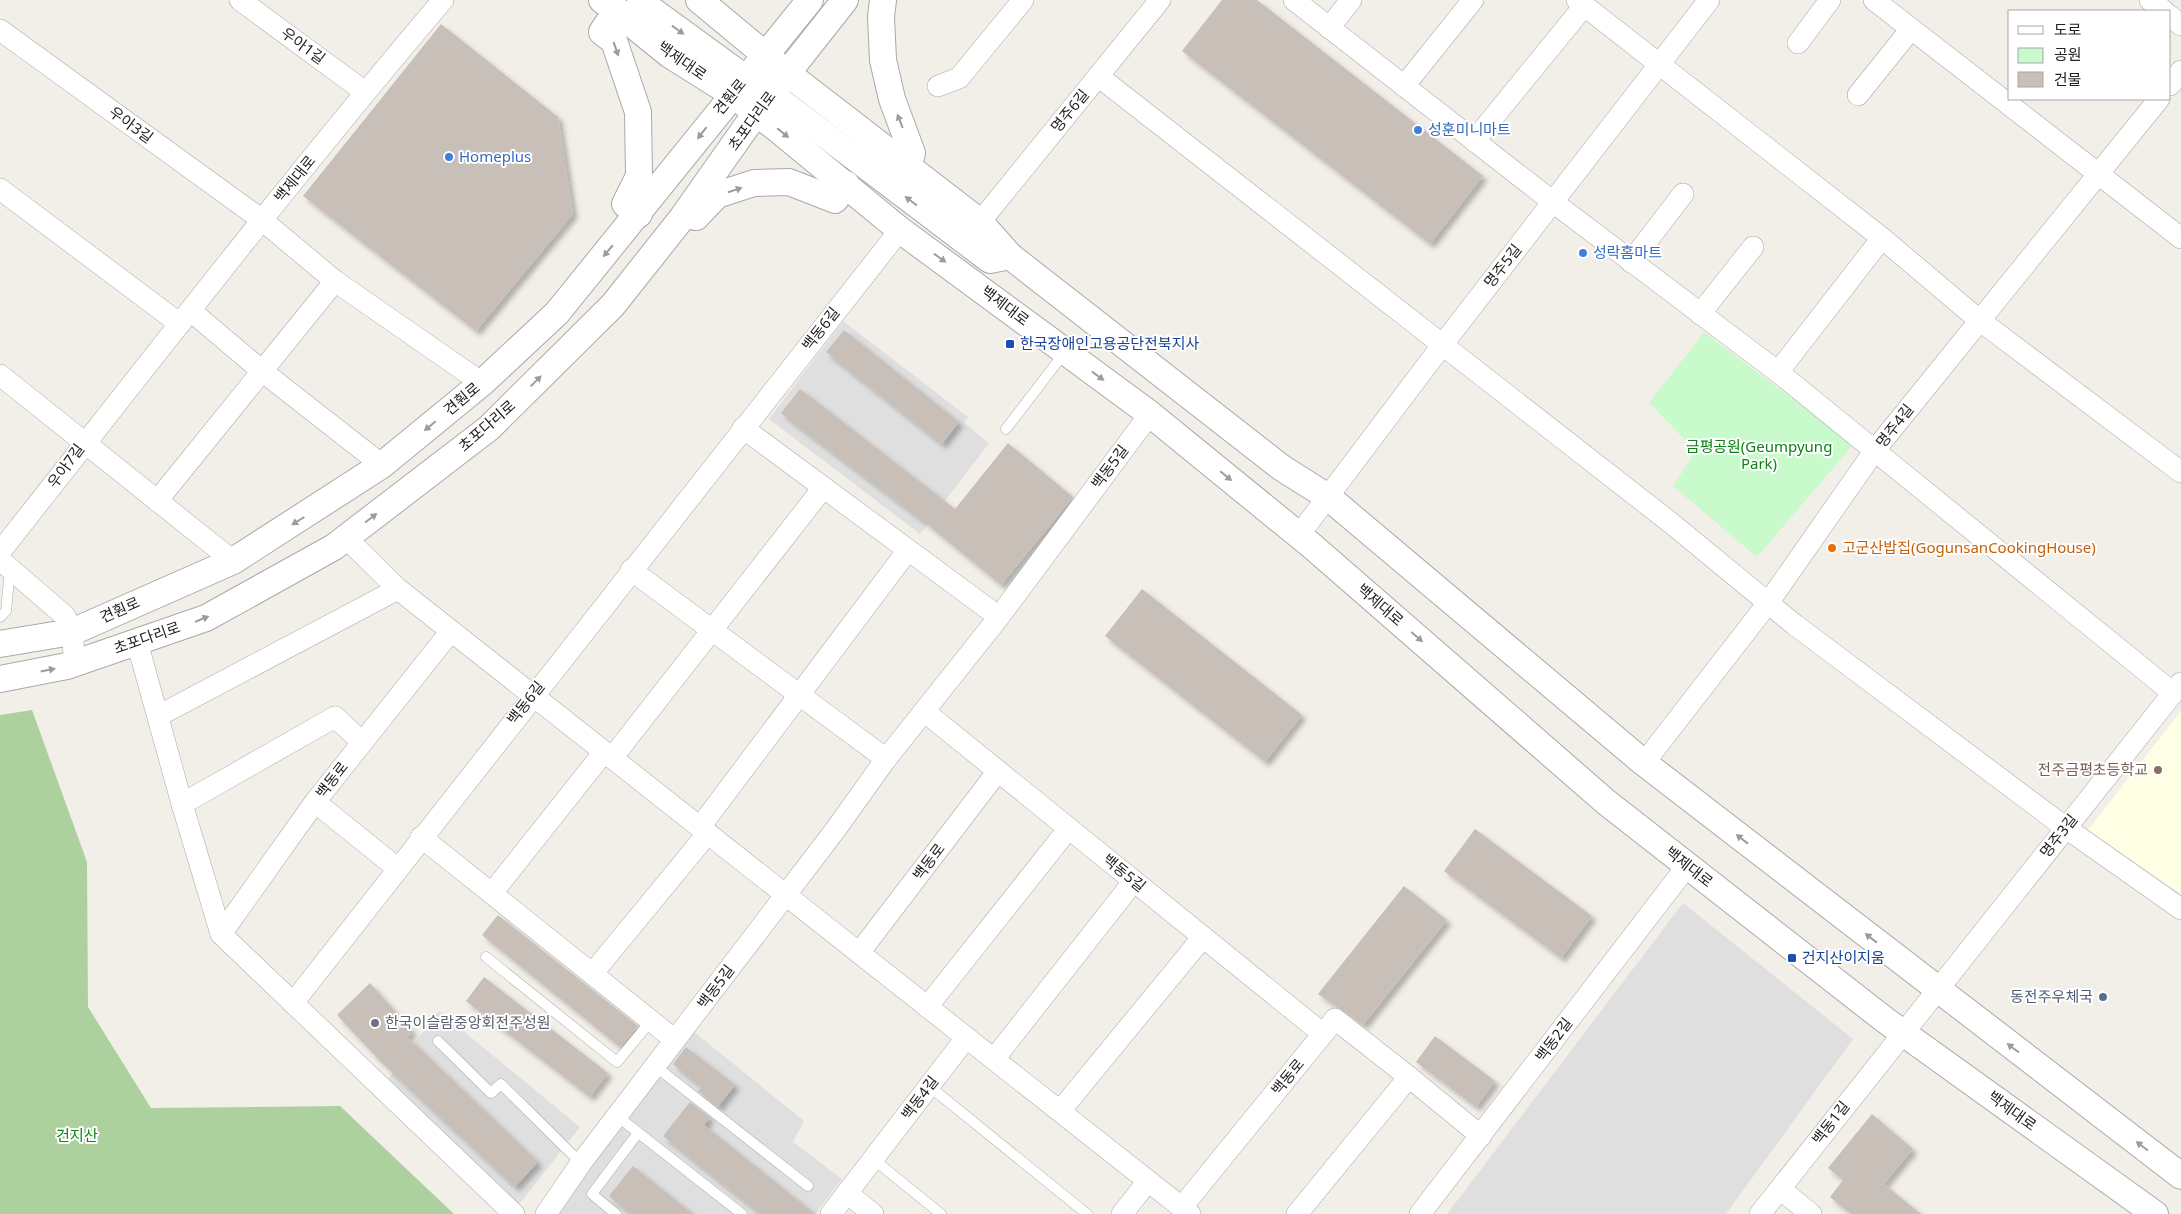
<svg xmlns="http://www.w3.org/2000/svg" width="2181" height="1214" font-family="'Noto Sans','Noto Sans KR',sans-serif">
	<style>
		.residential { fill: #e0dfdf }
		.education { fill: #ffffe5 }
		.forest { fill: #add19e }
		.park { fill: #c8facc }
		.building { fill: #c7bfb8; filter: url(#shadow) }
		.lines { fill: none; stroke-linecap: round; stroke-linejoin: round }
		.service-casing { stroke: #a9a9a9; stroke-width: 11 }
		.minor-casing { stroke: #a9a9a9; stroke-width: 22 }
		.tertiary-casing { stroke: #a9a9a9; stroke-width: 28 }
		.service { stroke: #fff; stroke-width: 10 }
		.minor { stroke: #fff; stroke-width: 21 }
		.tertiary { stroke: #fff; stroke-width: 26 }
		.oneway { fill: #9c9c9c }
		.shop-dot { fill: #3f7fe0; stroke: #fff; stroke-width: 2 }
		.transit-dot { fill: #1a4fb4; stroke: #fff; stroke-width: 2 }
		.food-dot { fill: #e8710a; stroke: #fff; stroke-width: 2 }
		.education-dot { fill: #8d6e63; stroke: #fff; stroke-width: 2 }
		.service-dot { fill: #5c6f8a; stroke: #fff; stroke-width: 2 }
		.worship-dot { fill: #6b7280; stroke: #fff; stroke-width: 2 }
		.labels { text-anchor: middle; stroke-width: 4; stroke-linejoin: round; paint-order: stroke }
		.street-label { font-size: 15px; fill: #222; stroke: #fff }
		.shop-label { font-size: 15px; fill: #366cbe; stroke: #fff; text-anchor: start }
		.transit-label { font-size: 15px; fill: #164399; stroke: #fff; text-anchor: start }
		.park-label { font-size: 15px; fill: #0c8416; stroke: #fff }
		.food-label { font-size: 15px; fill: #c56008; stroke: #fff; text-anchor: start }
		.education-label { font-size: 15px; fill: #785e54; stroke: #fff; text-anchor: end }
		.service-label { font-size: 15px; fill: #4e5e75; stroke: #fff; text-anchor: end }
		.worship-label { font-size: 15px; fill: #5b616d; stroke: #fff; text-anchor: start }
	</style>
	<defs>
		<filter id="shadow"><feDropShadow dx="4.5" dy="4.5" stdDeviation="2.5" flood-color="#0004"/></filter>
	</defs>
	<rect width="100%" height="100%" fill="#f2efe9"/>
	<g class="residential">
		<polygon points="843,321 968,417 964,423 989,443 920,534 769,419"/>
		<polygon points="1683,903 1853,1039 1726,1214 1447,1214"/>
		<polygon points="439,1011 580,1127 522,1201 506,1211 380,1090"/>
		<polygon points="693,1031 804,1121 793,1142 842,1179 815,1214 557,1214"/>
	</g>
	<polygon class="education" points="2181,711 2181,894 2088,830"/>
	<polygon class="forest" points="32,710 87,862 88,1007 151,1108 340,1106 454,1214 0,1214 0,715"/>
	<polygon class="park" points="1704,332 1853,445 1757,557 1673,486 1696,451 1649,403"/>
	<g class="building">
		<polygon points="1222,0 1257,0 1483,176 1430,244 1182,51"/>
		<polygon points="441,24 558,117 573,214 476,331 303,196"/>
		<polygon points="844,330 959,422 942,444 826,352"/>
		<polygon points="800,389 955,509 1008,443 1073,497 1001,585 922,520 781,413"/>
		<polygon points="1142,589 1302,715 1265,762 1105,636"/>
		<polygon points="1475,829 1592,916 1561,958 1444,871"/>
		<polygon points="1404,886 1447,920 1363,1025 1318,994"/>
		<polygon points="498,915 638,1026 620,1047 482,935"/>
		<polygon points="484,977 608,1073 590,1097 466,1001"/>
		<polygon points="370,983 413,1032 407,1037 538,1162 515,1187 381,1062 337,1015"/>
		<polygon points="1435,1036 1495,1081 1476,1107 1416,1062"/>
		<polygon points="686,1047 735,1085 718,1107 698,1091 702,1087 673,1064"/>
		<polygon points="690,1102 710,1118 704,1125 815,1214 761,1214 663,1136"/>
		<polygon points="1872,1114 1913,1149 1884,1184 1921,1214 1851,1214 1830,1197 1843,1180 1828,1168"/>
		<polygon points="633,1166 693,1214 631,1214 609,1196"/>
	</g>
	<g class="lines">
		<defs>
			<g id="service">
				<polyline points="1006,429 1065,352"/>
				<polyline points="0,617 6,611 10,569"/>
				<polyline points="486,957 617,1062 651,1021"/>
				<polyline points="438,1041 491,1093 501,1084 581,1163"/>
				<polyline points="655,1066 808,1186"/>
				<polyline points="929,1086 1087,1214"/>
				<polyline points="617,1116 742,1214"/>
				<polyline points="873,1159 941,1214"/>
				<polyline points="616,1214 592,1194 638,1133"/>
			</g>
			<g id="minor">
				<polyline points="240,0 365,92"/>
				<polyline points="1294,0 1553,202 1778,372 2173,693"/>
				<polyline points="1577,0 1882,238 1979,320 2181,472"/>
				<polyline points="1874,0 2181,238"/>
				<polyline points="2150,0 2164,11"/>
				<polyline points="2170,16 2181,25"/>
				<polyline points="1329,28 1351,0"/>
				<polyline points="0,30 262,220 335,281 482,383"/>
				<polyline points="1798,43 1830,0"/>
				<polyline points="1098,76 1671,523 1795,625 2066,828 2181,909"/>
				<polyline points="2170,85 2181,71"/>
				<polyline points="938,86 959,78 1023,0"/>
				<polyline points="1404,86 1473,0"/>
				<polyline points="1858,95 1911,29"/>
				<polyline points="1474,141 1584,6"/>
				<polyline points="0,189 180,324"/>
				<polyline points="980,222 1160,0"/>
				<polyline points="1631,262 1683,194"/>
				<polyline points="191,311 262,371 382,465"/>
				<polyline points="1700,314 1753,247"/>
				<polyline points="1778,372 1882,238"/>
				<polyline points="0,375 233,561"/>
				<polyline points="743,428 999,617"/>
				<polyline points="157,501 335,281"/>
				<polyline points="1299,535 1443,344 1709,0"/>
				<polyline points="345,537 398,589 1190,1214"/>
				<path d="M0 552C146 367 290 180 443 0"/>
				<polyline points="0,560 65,616 72,632 75,664"/>
				<polyline points="631,570 886,759"/>
				<polyline points="137,642 182,804 221,934 514,1214"/>
				<polyline points="925,712 1323,1034"/>
				<polyline points="158,716 398,589"/>
				<polyline points="612,758 823,488"/>
				<polyline points="1644,763 1768,603 1875,450 2159,99"/>
				<polyline points="315,802 397,868"/>
				<polyline points="182,804 335,717 362,742"/>
				<polyline points="700,827 908,550"/>
				<polyline points="421,837 675,1040"/>
				<polyline points="492,893 604,752"/>
				<polyline points="221,934 315,802 451,631"/>
				<polyline points="859,953 998,771"/>
				<polyline points="592,974 708,833"/>
				<polyline points="293,1003 900,230"/>
				<polyline points="927,1007 1069,828"/>
				<polyline points="994,1059 1134,881"/>
				<polyline points="1060,1111 1203,937"/>
				<polyline points="1780,1189 1811,1214"/>
				<polyline points="847,1193 873,1214"/>
				<polyline points="1182,1207 1335,1019 1409,1077"/>
				<polyline points="546,1214 581,1163 836,829 886,759 999,617 1150,414"/>
				<polyline points="831,1214 966,1038"/>
				<polyline points="1122,1214 1148,1181"/>
				<polyline points="1297,1214 1409,1077 1481,1136"/>
				<polyline points="1420,1214 1687,866"/>
				<polyline points="1760,1214 2181,683"/>
			</g>
			<g id="tertiary">
				<polyline points="602,0 670,55 732,94 776,128 900,230 1150,414 1312,546 1606,802 1885,1020 2155,1214"/>
				<polyline points="699,0 787,73 980,222 1010,256 1282,468 1328,497 1644,763 2181,1176"/>
				<polyline points="883,0 881,17 883,60 892,99 912,153 908,167"/>
				<polyline points="617,10 602,32 614,41 638,112 639,176 625,204 639,214"/>
				<polyline points="628,20 642,3 745,78 763,76"/>
				<polyline points="754,94 771,94 990,260 1010,256"/>
				<polyline points="696,217 717,195 754,183 789,182 835,200 846,184"/>
				<polyline points="0,644 72,632 233,561 382,465 482,383 557,313 810,0"/>
				<polyline points="0,679 67,666 206,618 334,547 489,428 613,305 682,218 756,113 845,0"/>
			</g>
		</defs>
		<use href="#service" class="service-casing"/>
		<use href="#minor" class="minor-casing"/>
		<use href="#tertiary" class="tertiary-casing"/>
		<use href="#service" class="service"/>
		<use href="#minor" class="minor"/>
		<use href="#tertiary" class="tertiary"/>
	</g>
	<defs><path id="oneway-solid" d="M-6-.8H1V-3.2L6.5 0L1 3.2V.8H-6Z" transform="scale(1.25)"/></defs>
	<g class="oneway">
		<use href="#oneway-solid" transform="translate(678 30) rotate(36)"/>
		<use href="#oneway-solid" transform="translate(616 49) rotate(71)"/>
		<use href="#oneway-solid" transform="translate(900 121) rotate(-111)"/>
		<use href="#oneway-solid" transform="translate(702 133) rotate(128)"/>
		<use href="#oneway-solid" transform="translate(783 133) rotate(39)"/>
		<use href="#oneway-solid" transform="translate(735 190) rotate(-18)"/>
		<use href="#oneway-solid" transform="translate(911 201) rotate(-143)"/>
		<use href="#oneway-solid" transform="translate(608 251) rotate(130)"/>
		<use href="#oneway-solid" transform="translate(940 258) rotate(36)"/>
		<use href="#oneway-solid" transform="translate(1098 376) rotate(36)"/>
		<use href="#oneway-solid" transform="translate(536 381) rotate(-45)"/>
		<use href="#oneway-solid" transform="translate(430 426) rotate(141)"/>
		<use href="#oneway-solid" transform="translate(1226 476) rotate(39)"/>
		<use href="#oneway-solid" transform="translate(371 518) rotate(-37)"/>
		<use href="#oneway-solid" transform="translate(298 521) rotate(148)"/>
		<use href="#oneway-solid" transform="translate(202 619) rotate(-22)"/>
		<use href="#oneway-solid" transform="translate(1417 637) rotate(41)"/>
		<use href="#oneway-solid" transform="translate(48 670) rotate(-11)"/>
		<use href="#oneway-solid" transform="translate(1742 839) rotate(-142)"/>
		<use href="#oneway-solid" transform="translate(1871 938) rotate(-142)"/>
		<use href="#oneway-solid" transform="translate(2013 1048) rotate(-143)"/>
		<use href="#oneway-solid" transform="translate(2142 1146) rotate(-143)"/>
	</g>
	<g class="shop-dot">
		<circle cx="1418" cy="130" r="5"/>
		<circle cx="449" cy="157" r="5"/>
		<circle cx="1583" cy="253" r="5"/>
	</g>
	<g class="transit-dot">
		<rect x="1005" y="339" width="10" height="10" rx="2.5"/>
		<rect x="1787" y="953" width="10" height="10" rx="2.5"/>
	</g>
	<circle class="food-dot" cx="1832" cy="548" r="5"/>
	<circle class="education-dot" cx="2158" cy="770" r="5"/>
	<circle class="service-dot" cx="2103" cy="997" r="5"/>
	<circle class="worship-dot" cx="375" cy="1023" r="5"/>
	<g class="labels">
		<g class="street-label">
			<text transform="translate(303 46) rotate(36)" y="5">우아1길</text>
			<text transform="translate(682 61) rotate(35)" y="5">백제대로</text>
			<text transform="translate(730 97) rotate(-51)" y="5">견훤로</text>
			<text transform="translate(1070 111) rotate(-51)" y="5">명주6길</text>
			<text transform="translate(752 121) rotate(-54)" y="5">초포다리로</text>
			<text transform="translate(131 125) rotate(36)" y="5">우아3길</text>
			<text transform="translate(295 179) rotate(-51)" y="5">백제대로</text>
			<text transform="translate(1503 266) rotate(-52)" y="5">명주5길</text>
			<text transform="translate(1005 306) rotate(37)" y="5">백제대로</text>
			<text transform="translate(821 329) rotate(-52)" y="5">백동6길</text>
			<text transform="translate(462 399) rotate(-40)" y="5">견훤로</text>
			<text transform="translate(487 426) rotate(-41)" y="5">초포다리로</text>
			<text transform="translate(1895 426) rotate(-52)" y="5">명주4길</text>
			<text transform="translate(66 466) rotate(-54)" y="5">우아7길</text>
			<text transform="translate(1110 467) rotate(-53)" y="5">백동5길</text>
			<text transform="translate(1380 605) rotate(41)" y="5">백제대로</text>
			<text transform="translate(120 610) rotate(-24)" y="5">견훤로</text>
			<text transform="translate(147 638) rotate(-19)" y="5">초포다리로</text>
			<text transform="translate(526 703) rotate(-52)" y="5">백동6길</text>
			<text transform="translate(332 780) rotate(-52)" y="5">백동로</text>
			<text transform="translate(2059 836) rotate(-52)" y="5">명주3길</text>
			<text transform="translate(929 862) rotate(-53)" y="5">백동로</text>
			<text transform="translate(1689 867) rotate(38)" y="5">백제대로</text>
			<text transform="translate(1124 873) rotate(39)" y="5">백동5길</text>
			<text transform="translate(716 987) rotate(-53)" y="5">백동5길</text>
			<text transform="translate(1554 1040) rotate(-53)" y="5">백동2길</text>
			<text transform="translate(1288 1077) rotate(-51)" y="5">백동로</text>
			<text transform="translate(920 1098) rotate(-53)" y="5">백동4길</text>
			<text transform="translate(2012 1111) rotate(36)" y="5">백제대로</text>
			<text transform="translate(1831 1123) rotate(-52)" y="5">백동1길</text>
		</g>
		<g class="shop-label">
			<text x="1428" y="135">성훈미니마트</text>
			<text x="459" y="162">Homeplus</text>
			<text x="1593" y="258">성락홈마트</text>
		</g>
		<g class="transit-label">
			<text x="1020" y="349">한국장애인고용공단전북지사</text>
			<text x="1802" y="963">건지산이지움</text>
		</g>
		<g class="park-label">
			<text x="1759" y="452">금평공원(Geumpyung<tspan x="1759" dy="17">Park)</tspan></text>
			<text x="77" y="1141">건지산</text>
		</g>
		<g class="food-label">
			<text x="1842" y="553">고군산밥집(GogunsanCookingHouse)</text>
		</g>
		<g class="education-label">
			<text x="2148" y="775">전주금평초등학교</text>
		</g>
		<g class="service-label">
			<text x="2093" y="1002">동전주우체국</text>
		</g>
		<g class="worship-label">
			<text x="385" y="1028">한국이슬람중앙회전주성원</text>
		</g>
	</g>
	<rect x="2008" y="10" width="162" height="90" fill="#ffffff" stroke="#a7a7a7"/>
	<rect x="2018" y="26" width="25" height="8" fill="#ffffff" stroke="#a7a7a7"/>
	<text x="2054" y="35" font-size="15" fill="#222222">도로</text>
	<rect x="2018" y="48" width="25" height="15" fill="#c8facc" stroke="#a7a7a7"/>
	<text x="2054" y="60" font-size="15" fill="#222222">공원</text>
	<rect x="2018" y="72" width="25" height="15" fill="#c7bfb8" stroke="#a7a7a7"/>
	<text x="2054" y="85" font-size="15" fill="#222222">건물</text>
</svg>
